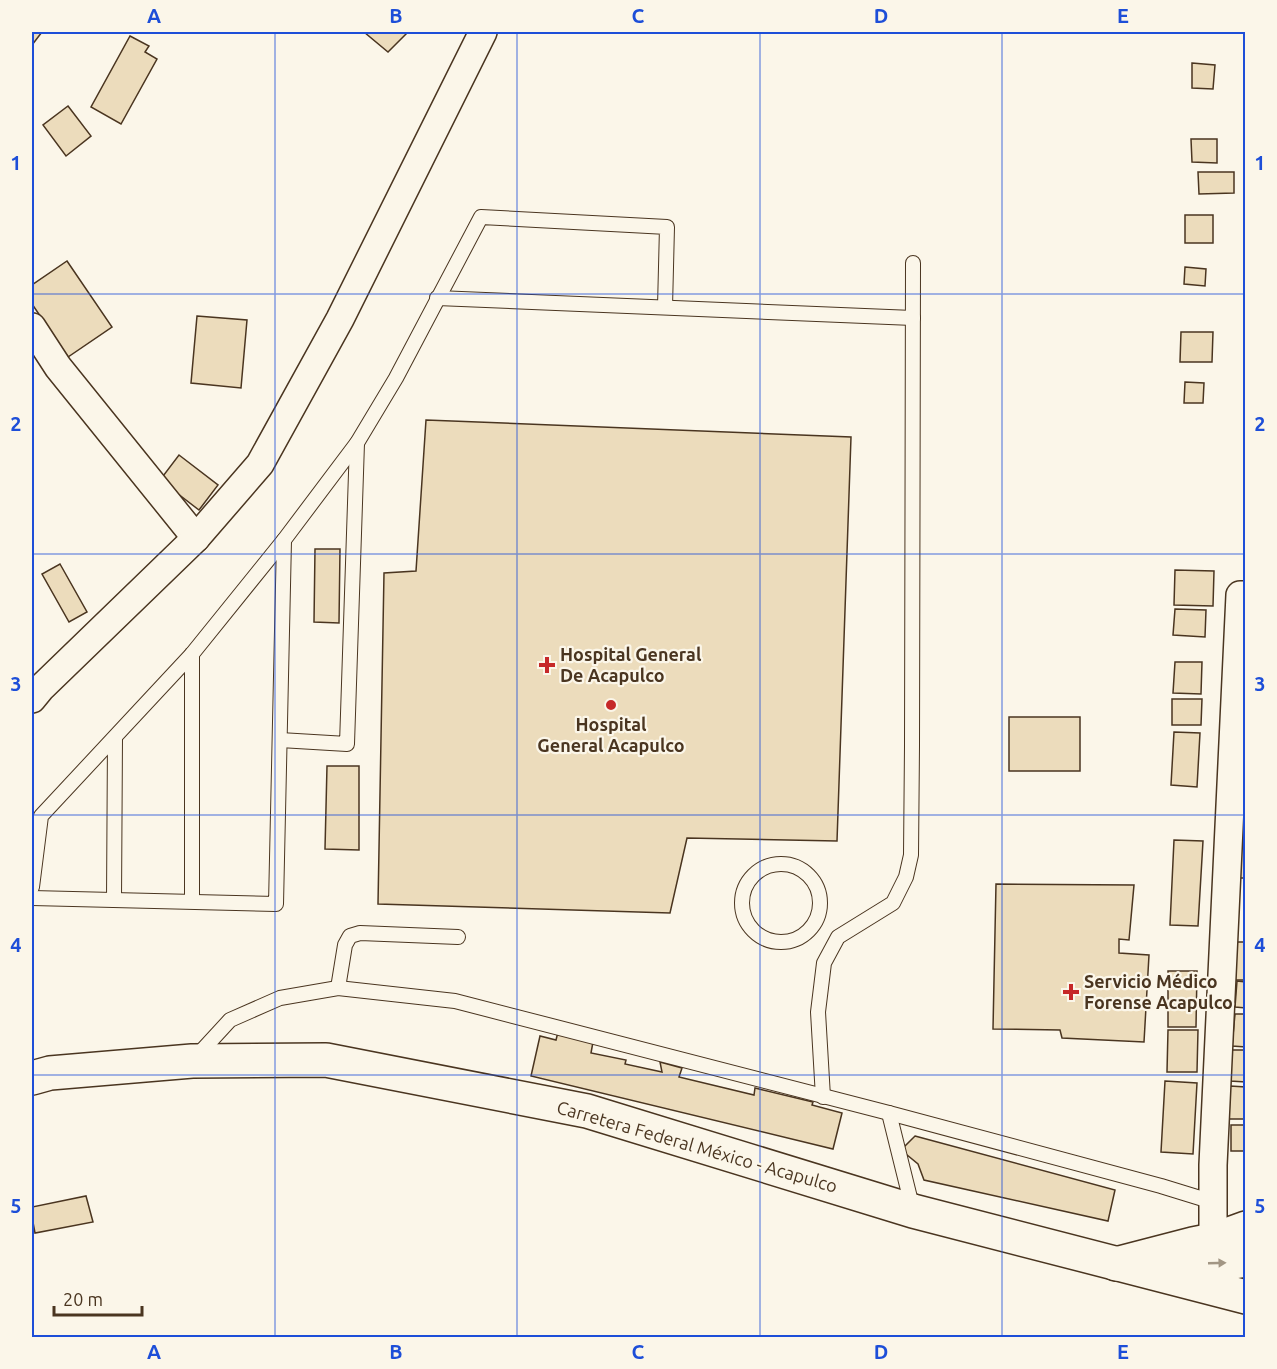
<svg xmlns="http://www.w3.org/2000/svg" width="1277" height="1369" font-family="Ubuntu,sans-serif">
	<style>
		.building { fill: #ecdcbc; stroke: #4a3520; stroke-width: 1.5 }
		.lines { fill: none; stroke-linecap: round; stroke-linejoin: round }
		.lane-casing { stroke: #4a3520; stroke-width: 16 }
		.street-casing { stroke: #4a3520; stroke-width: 30 }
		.secondary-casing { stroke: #4a3520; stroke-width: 36 }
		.primary-casing { stroke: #4a3520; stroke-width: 36 }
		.lane { stroke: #fbf6e9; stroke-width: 14 }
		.street { stroke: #fbf6e9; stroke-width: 27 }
		.secondary { stroke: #fbf6e9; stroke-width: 33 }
		.primary { stroke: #fbf6e9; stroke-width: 33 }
		.oneway { fill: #a29684 }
		.grid { fill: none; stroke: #1d4ed8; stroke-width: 1.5; stroke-opacity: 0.55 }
		.poi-dot { fill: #c62828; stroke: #fbf6e9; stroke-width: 2 }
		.labels { text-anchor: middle; stroke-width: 4.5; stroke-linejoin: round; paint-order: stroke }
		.poi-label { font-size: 18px; font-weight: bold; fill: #4a3520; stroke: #fbf6e9; text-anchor: start }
		.street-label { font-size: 18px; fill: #4a3520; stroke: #fbf6e9 }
		.neatline { fill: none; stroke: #1d4ed8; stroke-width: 2 }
		.grid-label { font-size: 20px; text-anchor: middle; font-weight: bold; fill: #1d4ed8 }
	</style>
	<rect width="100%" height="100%" fill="#fbf6e9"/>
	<g class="building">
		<polygon points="32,32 42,32 32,45"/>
		<polygon points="364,32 408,32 388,52"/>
		<polygon points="130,36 149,46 145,52 157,59 121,124 91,107"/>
		<polygon points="1192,63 1215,65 1213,89 1192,88"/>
		<polygon points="68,106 91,136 66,156 43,125"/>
		<polygon points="1191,139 1217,139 1217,163 1192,162"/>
		<polygon points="1198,172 1234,172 1234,193 1199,194"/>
		<rect x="1185" y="215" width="28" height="28"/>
		<polygon points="67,261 112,327 68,357 32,304 32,285"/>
		<polygon points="1185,267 1206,269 1205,286 1184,284"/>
		<polygon points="197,316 247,320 241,388 191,383"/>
		<polygon points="1181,332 1213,332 1212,362 1180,362"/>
		<polygon points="1185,382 1204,383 1203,403 1184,403"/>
		<polygon points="426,420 851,437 837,841 687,838 670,913 378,904 384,573 416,571"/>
		<polygon points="179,455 218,485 199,510 160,480"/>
		<polygon points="315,549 340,549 339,623 314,622"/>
		<polygon points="60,564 87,612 69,622 42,574"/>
		<polygon points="1175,570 1214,571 1213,606 1174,605"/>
		<polygon points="1175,609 1206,610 1205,637 1173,635"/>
		<polygon points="1175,662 1202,662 1201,694 1173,693"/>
		<polygon points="1172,699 1202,699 1201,725 1172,725"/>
		<rect x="1009" y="717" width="71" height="54"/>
		<polygon points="1174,732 1200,733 1197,787 1171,785"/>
		<polygon points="327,766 359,766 359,850 325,849"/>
		<polygon points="1241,790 1246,790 1246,840 1238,840"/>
		<polygon points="1174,840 1203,841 1198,926 1170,925"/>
		<polygon points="1238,845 1246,845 1246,878 1237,878"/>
		<polygon points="996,884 1134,885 1129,940 1119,939 1119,953 1149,955 1144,1042 1062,1038 1060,1030 993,1029"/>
		<polygon points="1235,942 1246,942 1246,980 1234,980"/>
		<polygon points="1168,971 1197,971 1196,1027 1168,1027"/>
		<polygon points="1237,981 1246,982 1246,1008 1235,1007"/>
		<polygon points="1235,1014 1246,1014 1246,1047 1232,1046"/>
		<polygon points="1168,1030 1198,1030 1197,1072 1167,1072"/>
		<polygon points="558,1032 593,1042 591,1053 626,1060 625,1064 662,1072 660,1062 682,1068 679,1077 754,1095 755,1088 813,1102 812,1105 842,1113 833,1149 531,1076 540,1036 556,1040"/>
		<polygon points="1232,1050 1246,1050 1246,1082 1230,1081"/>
		<polygon points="1165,1081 1197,1083 1193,1154 1161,1152"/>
		<polygon points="1230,1086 1246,1087 1246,1119 1229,1119"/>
		<rect x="1231" y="1125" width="15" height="26"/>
		<polygon points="915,1136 1115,1190 1108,1221 924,1180 918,1164 901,1150"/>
		<polygon points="86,1196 93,1222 35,1233 32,1217 32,1207"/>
	</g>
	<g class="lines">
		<defs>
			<g id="lane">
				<polyline points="437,298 913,318"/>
				<polyline points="192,654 192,901"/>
				<polyline points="280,740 347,744 357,443"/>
				<circle cx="781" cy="903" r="39"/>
				<polyline points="32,887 41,816 192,654 284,540 357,443 396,378 481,217 667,227 665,307"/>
				<polyline points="32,898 276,904 284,540"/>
				<polyline points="114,900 115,738"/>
				<polyline points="338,988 345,945 350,936 360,933 458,937"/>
				<polyline points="196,1057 230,1020 280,998 338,988 455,1001 889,1113 1161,1186 1213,1202"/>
				<polyline points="823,1097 818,1012 824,963 838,937 893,903 906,877 911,855 912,746 913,263"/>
				<polyline points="889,1113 913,1210"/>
			</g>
			<g id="street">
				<polyline points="32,327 58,367 196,538"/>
				<polyline points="32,699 41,688 196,538 260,464 340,319 483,32"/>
				<polyline points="1213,1240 1213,1165 1240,595 1246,595"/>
			</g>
			<g id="secondary">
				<polyline points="1116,1264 1193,1244 1213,1240 1246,1228"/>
				<polyline points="1169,1264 1222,1264 1246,1260"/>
			</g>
			<polyline id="primary" points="32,1078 50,1073 192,1061 326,1060 587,1111 913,1211 1246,1297"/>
		</defs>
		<use href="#lane" class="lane-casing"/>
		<use href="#street" class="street-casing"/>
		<use href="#secondary" class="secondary-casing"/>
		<use href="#primary" class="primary-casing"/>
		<use href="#lane" class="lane"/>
		<use href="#street" class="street"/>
		<use href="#secondary" class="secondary"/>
		<use href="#primary" class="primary"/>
	</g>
	<defs><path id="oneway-solid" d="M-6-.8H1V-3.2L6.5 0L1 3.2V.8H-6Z" transform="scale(1.5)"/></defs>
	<use class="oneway" href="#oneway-solid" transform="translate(1217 1263) rotate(-2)"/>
	<path class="grid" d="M275 32V1338M517 32V1338M760 32V1338M1002 32V1338M32 294H1246M32 554H1246M32 815H1246M32 1075H1246"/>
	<g class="poi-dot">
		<path d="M544 656h6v6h6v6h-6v6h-6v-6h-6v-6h6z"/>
		<circle cx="611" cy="705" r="6"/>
		<path d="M1068 983h6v6h6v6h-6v6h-6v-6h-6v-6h6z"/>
	</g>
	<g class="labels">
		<g class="poi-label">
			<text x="560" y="661">Hospital General<tspan x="560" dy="21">De Acapulco</tspan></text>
			<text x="611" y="731" text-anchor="middle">Hospital<tspan x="611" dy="21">General Acapulco</tspan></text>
			<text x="1084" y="988">Servicio Médico<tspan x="1084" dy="21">Forense Acapulco</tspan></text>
		</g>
		<g class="street-label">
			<text transform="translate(697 1147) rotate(16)" y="6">Carretera Federal México - Acapulco</text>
		</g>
	</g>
	<rect width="1277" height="1369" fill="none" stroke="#fbf6e9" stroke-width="66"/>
	<path d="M54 1306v9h88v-9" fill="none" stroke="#4a3520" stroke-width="3"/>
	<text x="63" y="1306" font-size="18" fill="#4a3520" stroke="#fbf6e9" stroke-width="4.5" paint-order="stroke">20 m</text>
	<rect x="33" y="33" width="1211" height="1303" class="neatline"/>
	<g class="grid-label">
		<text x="154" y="23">A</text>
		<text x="396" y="23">B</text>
		<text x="638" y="23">C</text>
		<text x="881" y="23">D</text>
		<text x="1123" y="23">E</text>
		<text x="16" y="170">1</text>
		<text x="1260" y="170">1</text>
		<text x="16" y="431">2</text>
		<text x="1260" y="431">2</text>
		<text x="16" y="691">3</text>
		<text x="1260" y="691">3</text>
		<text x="16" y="952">4</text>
		<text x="1260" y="952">4</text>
		<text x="16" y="1213">5</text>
		<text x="1260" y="1213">5</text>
		<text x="154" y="1359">A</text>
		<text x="396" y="1359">B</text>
		<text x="638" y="1359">C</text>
		<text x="881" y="1359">D</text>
		<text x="1123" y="1359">E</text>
	</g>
</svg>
